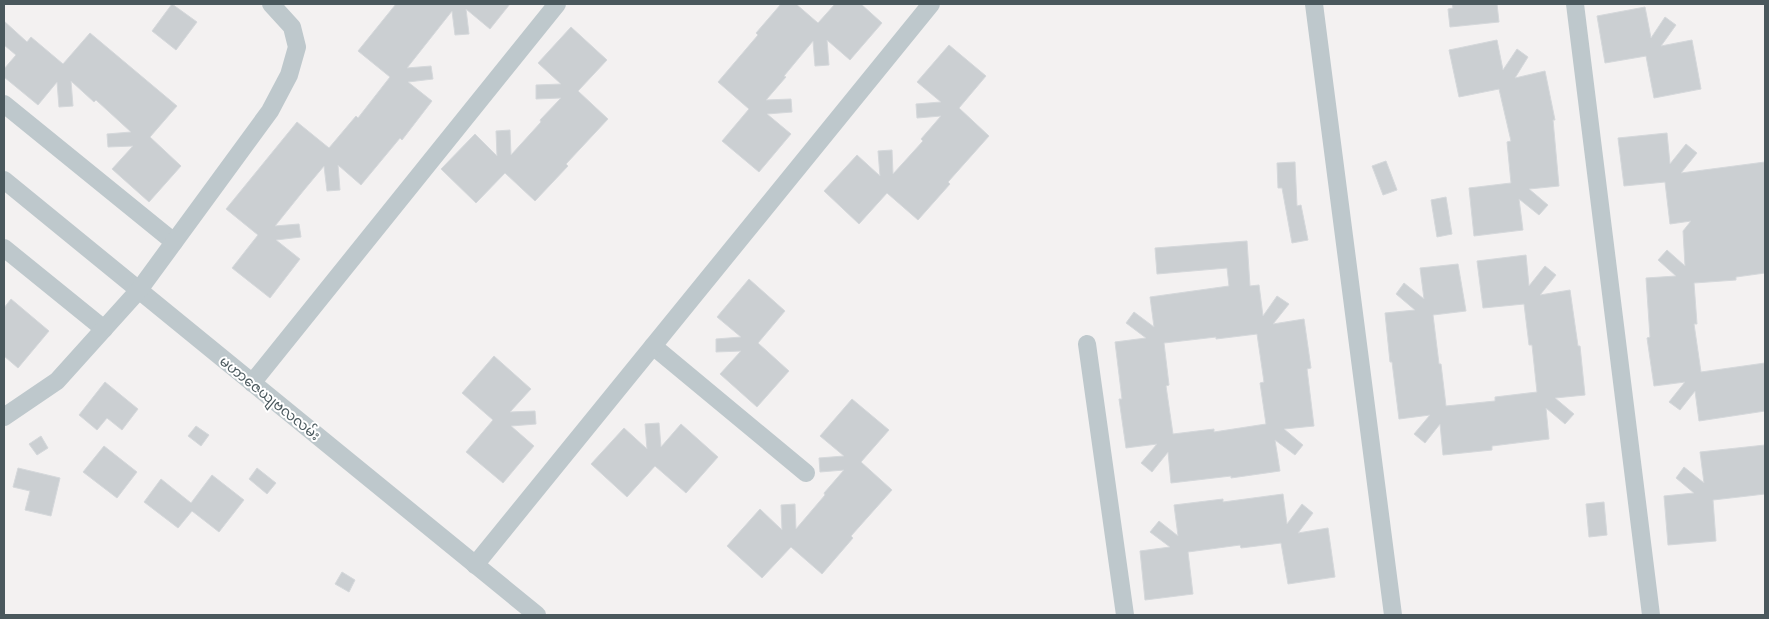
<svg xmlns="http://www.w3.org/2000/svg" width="1769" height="619" font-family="'Archivo Narrow','Noto Sans Myanmar',sans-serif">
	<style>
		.building { fill: #cbcfd2; stroke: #d5d8db; fill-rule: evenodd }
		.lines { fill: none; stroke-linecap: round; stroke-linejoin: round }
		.minor { stroke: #bec8cc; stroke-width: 18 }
		.labels { text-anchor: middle; stroke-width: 4; stroke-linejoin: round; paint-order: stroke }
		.street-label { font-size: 14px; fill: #4a585d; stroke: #fff }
	</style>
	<rect width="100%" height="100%" fill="#f3f1f1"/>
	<g class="building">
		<polygon points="172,4 197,22 176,50 152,31"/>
		<polygon points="396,4 510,4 490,29 466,9 469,34 455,35 452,11 407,68 431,66 433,79 408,82 432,101 402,140 400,138 361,185 338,165 340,190 327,191 324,166 304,190 275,226 299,224 301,237 276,240 300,259 270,298 232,268 258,235 226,209 297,122 329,148 356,116 358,118 390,77 358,51"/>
		<polygon points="781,4 796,4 818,23 835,4 861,4 882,23 850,60 827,40 829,65 815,66 813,41 784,76 786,77 766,100 791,99 792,112 767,114 791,134 759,172 722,141 749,109 718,82 758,35 756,33"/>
		<polygon points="1452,4 1497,4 1499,22 1450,27 1448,9 1453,8"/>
		<polygon points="1645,7 1651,38 1665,17 1676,25 1661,46 1692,40 1701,89 1654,98 1646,56 1605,63 1597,16"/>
		<polygon points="4,21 27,42 31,37 63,64 90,33 177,106 150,137 181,166 149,202 112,169 133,146 108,147 107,134 131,132 96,100 94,102 71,81 73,106 59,107 57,82 38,105 4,77 4,69 16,55 4,45"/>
		<polygon points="571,27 607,60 578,91 608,119 566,164 568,166 535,201 505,173 476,203 441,169 475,134 497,156 496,131 510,130 511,155 541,122 540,120 561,98 536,99 536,85 561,84 538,63"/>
		<polygon points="1497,40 1503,70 1517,49 1528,57 1515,78 1545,71 1555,120 1553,120 1559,186 1529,189 1548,205 1539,215 1519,199 1523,230 1474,236 1469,188 1511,183 1507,142 1511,141 1499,89 1459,97 1449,50"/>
		<polygon points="949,45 986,76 959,108 989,136 948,182 950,184 918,220 887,193 859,224 824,191 857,155 880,176 878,151 892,150 893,174 923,141 921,139 941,116 917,118 916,104 941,102 917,82"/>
		<polygon points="1667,133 1670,164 1686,144 1697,153 1681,173 1765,162 1765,273 1736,277 1736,280 1694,283 1697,324 1694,324 1701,372 1765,363 1765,411 1699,421 1695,391 1680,410 1669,402 1685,382 1654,386 1647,338 1650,337 1646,278 1676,276 1658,260 1667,250 1685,266 1683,231 1691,221 1670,224 1665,182 1624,186 1618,138"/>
		<polygon points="1386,161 1397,190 1383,195 1372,166"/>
		<polygon points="1295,162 1297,206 1301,205 1308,240 1292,243 1282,188 1278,188 1277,163"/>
		<polygon points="1446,197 1452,234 1437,237 1431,200"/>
		<path d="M1247 241 1250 286 1259 285 1263 316 1277 296 1289 304 1273 324 1304 319 1311 368 1307 369 1314 426 1284 429 1303 445 1295 455 1275 440 1280 471 1231 478V476L1171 483 1168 452 1152 472 1141 463 1157 444 1126 448 1119 399H1122L1115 342 1146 338 1126 323 1134 312 1154 327 1150 297 1229 286 1227 268 1157 274 1155 248ZM1257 334 1264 382 1260 383 1266 424 1214 432V429L1173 434 1166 386 1169 385 1164 343 1216 337V339Z"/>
		<polygon points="1526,255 1529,286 1545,266 1556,275 1540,295 1570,290 1578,346 1580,346 1585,395 1555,398 1574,414 1565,424 1546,408 1549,439 1492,446 1492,450 1443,455 1440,424 1425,443 1414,434 1430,415 1399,419 1392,362 1390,362 1385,313 1415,310 1396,294 1404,283 1424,299 1420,268 1458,264 1466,311 1433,315 1439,364 1441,364 1446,406 1495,401 1495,397 1537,392 1532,345 1529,345 1524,304 1483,308 1477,261"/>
		<polygon points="749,279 785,311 758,343 789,371 757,407 720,374 741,351 716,352 716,339 741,337 717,317"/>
		<polygon points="11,299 49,331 18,368 4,356 4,308"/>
		<polygon points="494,356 531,389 510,412 535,411 536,424 511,426 534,446 503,483 466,452 493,420 462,393"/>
		<polygon points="105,382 138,409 122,430 107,418 97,430 79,415"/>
		<polygon points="852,399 889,430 861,462 892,490 851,536 853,538 822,574 791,547 762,578 727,546 760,509 782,530 781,505 795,504 796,529 825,495 824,493 844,470 820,472 819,458 844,456 820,436"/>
		<polygon points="659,423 661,447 681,424 718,457 686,493 655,466 627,497 591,464 624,428 647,449 645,424"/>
		<polygon points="196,426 209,435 201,446 188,436"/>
		<polygon points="41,436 48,448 37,455 29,444"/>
		<polygon points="1765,445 1765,494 1713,500 1716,541 1668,545 1664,496 1694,493 1676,478 1684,467 1704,483 1700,452"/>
		<polygon points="104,446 137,472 117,498 83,472"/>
		<polygon points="18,468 60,478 51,516 25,510 30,491 13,487"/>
		<polygon points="257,468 276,483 267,494 249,479"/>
		<polygon points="212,475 244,500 219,532 192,511 178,528 144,502 161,479 191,503"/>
		<polygon points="1283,494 1287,524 1302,504 1313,513 1298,533 1328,528 1335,577 1288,584 1281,543 1241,548 1240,545 1188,552 1193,594 1145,600 1140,551 1170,547 1150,532 1159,521 1178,536 1174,505 1223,499 1223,502"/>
		<polygon points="1604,502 1607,535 1589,537 1586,504"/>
		<polygon points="342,572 355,580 349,592 335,584"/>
	</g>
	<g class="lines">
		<g class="minor">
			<polyline points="1314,4 1393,615"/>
			<polyline points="1575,4 1651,615"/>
			<polyline points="4,104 174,242"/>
			<polyline points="4,180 537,615"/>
			<polyline points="4,248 104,329"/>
			<polyline points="1087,344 1125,615"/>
			<polyline points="653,346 806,473"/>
			<polyline points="252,383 557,4"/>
			<polyline points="4,417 57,381 139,290 270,111 289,75 297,47 292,27 271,4"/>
			<polyline points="475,565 931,4"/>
		</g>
	</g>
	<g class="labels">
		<g class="street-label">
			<text transform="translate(270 398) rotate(39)" y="5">မဟာဇေယျဗလလမ်း</text>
		</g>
	</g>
	<rect width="1769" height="619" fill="none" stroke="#4a585d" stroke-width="10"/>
</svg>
